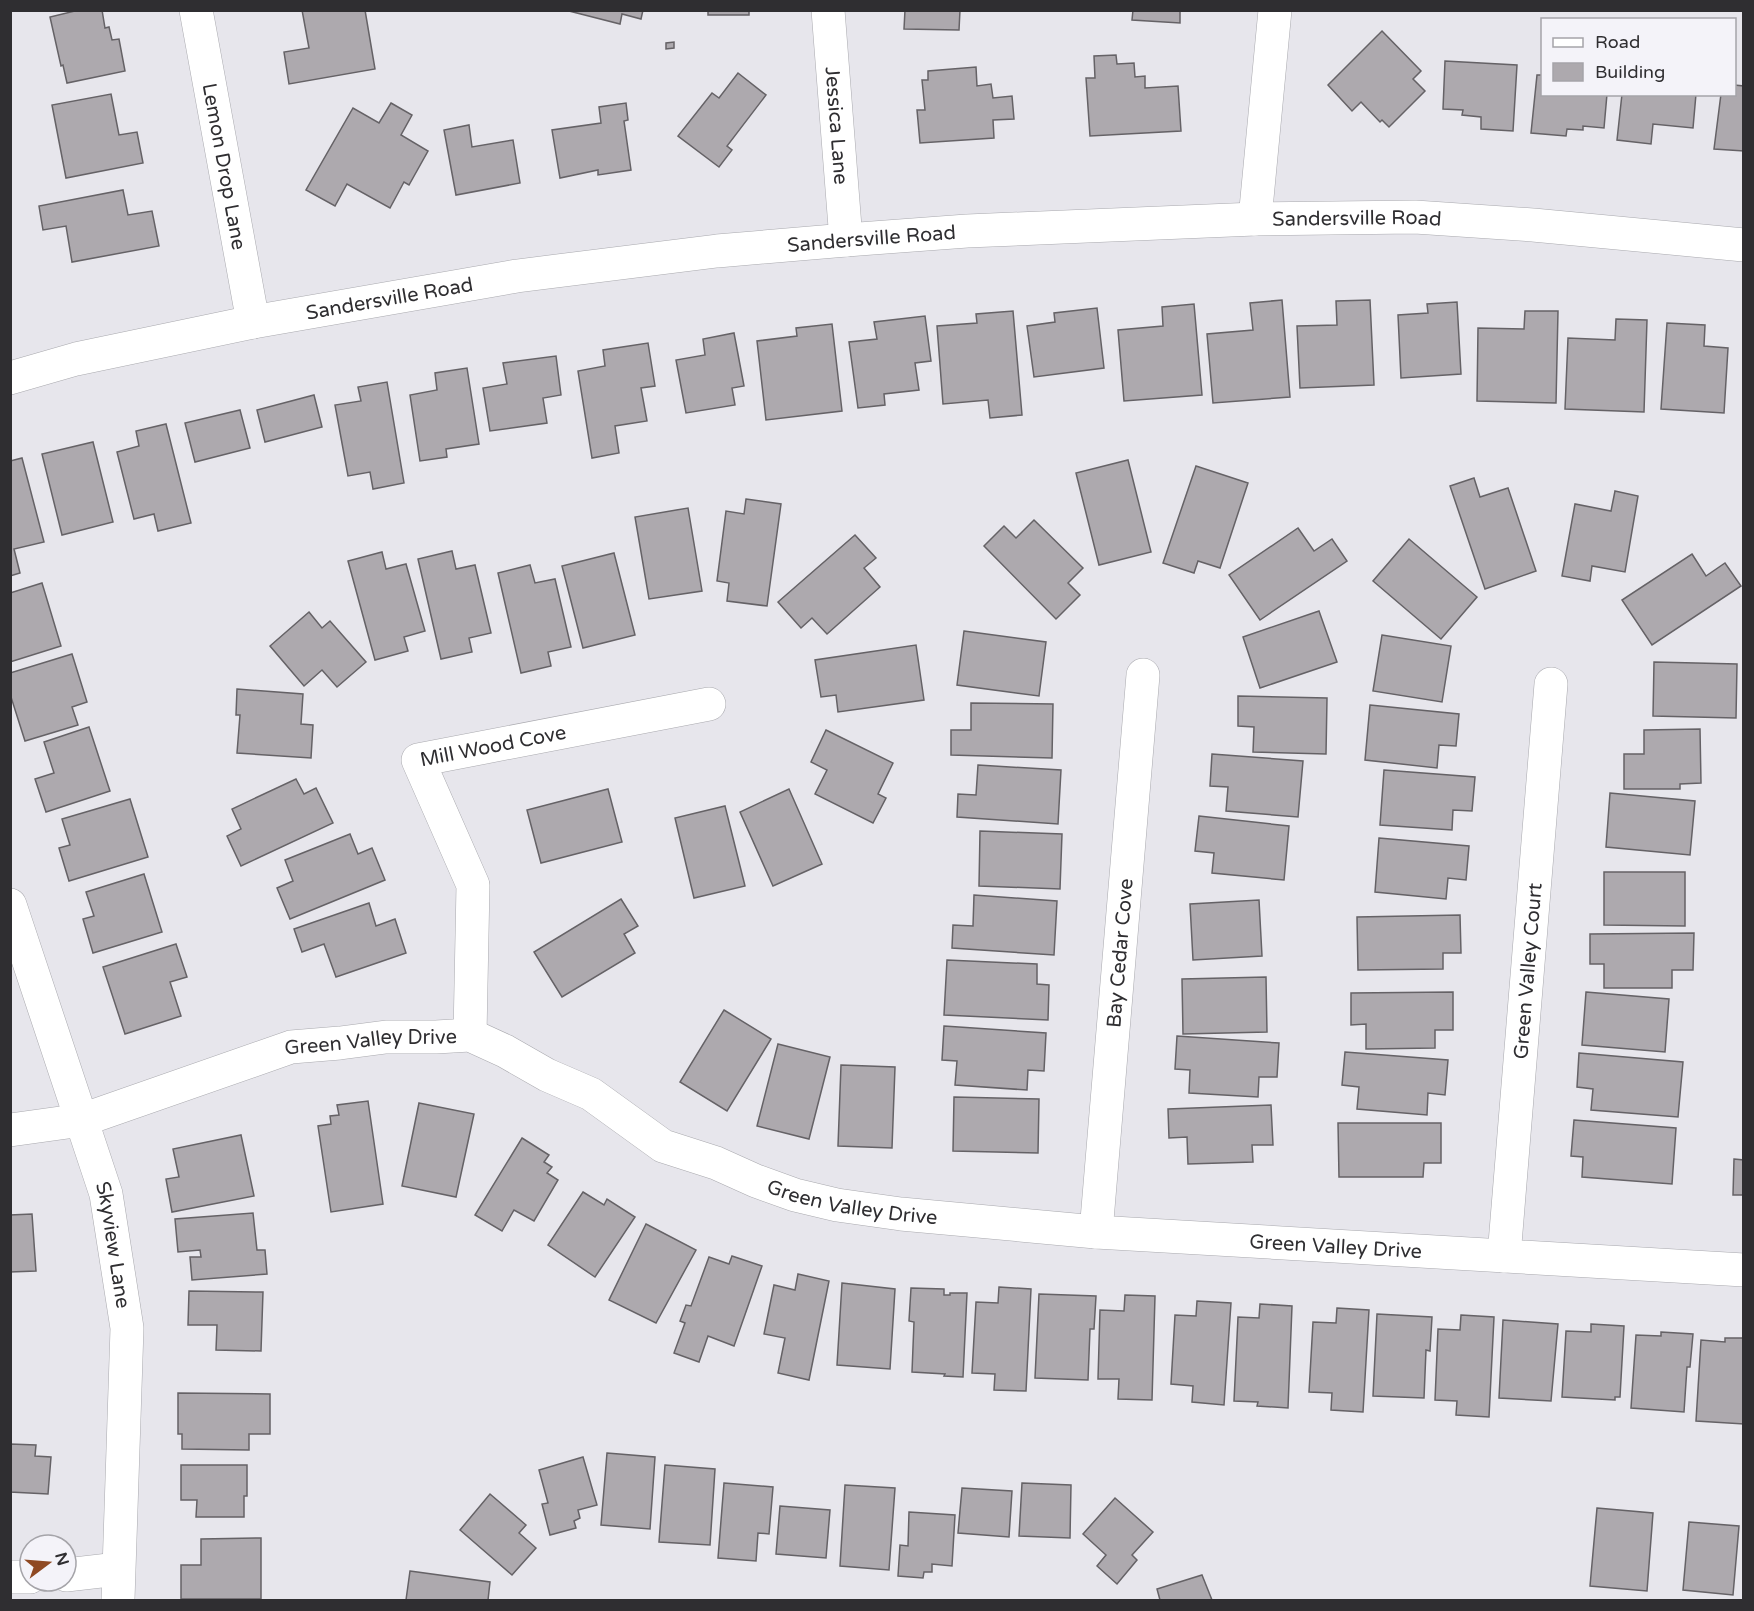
<svg xmlns="http://www.w3.org/2000/svg" width="1754" height="1611" font-family="'Varela Round',sans-serif">
	<style>
		.building { fill: #ada9ae; stroke: #656266; stroke-width: 1.5 }
		.lines { fill: none; stroke-linecap: round; stroke-linejoin: round }
		.minor-casing { stroke: #a9a9ae; stroke-width: 34 }
		.minor { stroke: #fff; stroke-width: 33 }
		.labels { text-anchor: middle; stroke-width: 4.5; stroke-linejoin: round; paint-order: stroke }
		.street-label { font-size: 20px; fill: #2f2e31; stroke: #f4f3f9 }
	</style>
	<rect width="100%" height="100%" fill="#e7e6ec"/>
	<g class="building">
		<polygon points="79,10 102,10 105,28 109,27 112,40 119,39 125,71 67,83 63,65 61,66 50,17"/>
		<polygon points="302,10 365,10 375,69 289,84 284,52 309,48"/>
		<polygon points="643,10 641,19 622,14 620,24 569,11"/>
		<rect x="708" y="10" width="41" height="5"/>
		<polygon points="905,10 960,10 959,30 904,29"/>
		<polygon points="1133,10 1180,10 1180,23 1132,20"/>
		<polygon points="1382,31 1421,71 1413,79 1425,91 1389,127 1382,120 1380,122 1361,102 1352,111 1328,85"/>
		<polygon points="674,42 674,48 666,49 666,43"/>
		<polygon points="1116,55 1117,64 1134,63 1135,77 1145,76 1145,88 1178,86 1181,131 1090,136 1086,78 1095,78 1094,56"/>
		<polygon points="1445,61 1517,65 1513,131 1481,129 1481,117 1462,115 1463,110 1443,109"/>
		<polygon points="976,67 977,86 991,84 993,98 1012,96 1014,119 993,120 994,138 920,143 917,110 925,110 922,80 928,80 928,71"/>
		<polygon points="738,73 766,95 727,146 732,150 719,167 678,136 712,93 719,98"/>
		<polygon points="1537,75 1542,75 1542,94 1607,94 1604,128 1583,126 1583,130 1567,129 1566,136 1531,133"/>
		<polygon points="1734,85 1744,86 1744,151 1714,149 1721,94 1734,94"/>
		<polygon points="111,94 119,135 137,132 143,163 66,178 52,105"/>
		<polygon points="1622,94 1696,94 1693,128 1653,124 1651,144 1617,140"/>
		<polygon points="391,103 412,115 401,135 428,151 409,185 404,182 390,208 347,184 335,206 306,190 353,108 379,123"/>
		<polygon points="626,103 628,120 624,121 631,170 598,175 598,170 560,178 552,130 601,123 599,107"/>
		<polygon points="469,125 472,147 513,140 520,183 456,195 444,130"/>
		<polygon points="123,190 128,215 152,211 159,246 72,262 66,226 43,230 39,206"/>
		<polygon points="1282,300 1290,397 1213,403 1207,334 1253,330 1250,303"/>
		<polygon points="1370,300 1374,385 1300,388 1297,326 1337,325 1336,301"/>
		<polygon points="1457,302 1461,374 1401,378 1398,315 1428,313 1427,304"/>
		<polygon points="1194,304 1202,395 1124,401 1118,330 1163,326 1162,307"/>
		<polygon points="1097,308 1104,368 1034,377 1027,326 1055,322 1054,313"/>
		<polygon points="1013,311 1022,415 990,418 988,400 943,404 937,326 977,323 976,314"/>
		<polygon points="1525,311 1558,311 1556,403 1477,401 1478,328 1524,329"/>
		<polygon points="925,316 931,361 915,363 919,390 884,394 885,405 858,408 849,342 877,339 874,322"/>
		<polygon points="1616,319 1647,320 1644,412 1565,409 1568,338 1615,340"/>
		<polygon points="1667,323 1705,325 1704,346 1728,348 1724,413 1661,409"/>
		<polygon points="832,324 842,411 766,420 757,341 797,336 796,328"/>
		<polygon points="734,333 744,386 732,388 735,405 686,413 676,360 705,355 703,339"/>
		<polygon points="648,343 655,386 641,388 647,421 615,426 619,453 592,458 578,371 605,366 603,350"/>
		<polygon points="556,356 561,395 543,398 547,423 490,431 483,388 507,384 503,363"/>
		<polygon points="467,368 479,444 446,449 447,457 420,461 410,395 437,390 435,373"/>
		<polygon points="387,382 404,483 373,489 370,472 348,476 335,405 361,401 358,387"/>
		<polygon points="314,395 322,427 265,442 257,410"/>
		<polygon points="240,410 250,448 195,462 185,423"/>
		<polygon points="166,424 191,523 158,531 154,514 134,519 117,452 139,446 136,431"/>
		<polygon points="93,442 113,522 62,535 42,454"/>
		<polygon points="22,458 44,542 14,549 20,573 10,576 10,461"/>
		<polygon points="1128,460 1151,552 1099,565 1076,473"/>
		<polygon points="1196,466 1248,483 1220,568 1198,561 1194,573 1163,563"/>
		<polygon points="1474,478 1480,497 1508,488 1536,571 1485,589 1450,486"/>
		<polygon points="1615,491 1638,496 1625,572 1592,566 1590,581 1562,576 1575,504 1611,511"/>
		<polygon points="746,499 781,504 767,606 727,601 729,583 717,581 726,511 744,514"/>
		<polygon points="688,508 702,591 649,599 635,517"/>
		<polygon points="1034,520 1083,568 1068,583 1080,595 1056,619 984,546 1004,526 1016,538"/>
		<polygon points="1298,528 1314,551 1332,539 1347,561 1260,620 1229,575"/>
		<polygon points="855,535 876,558 864,568 880,587 827,634 812,618 801,628 778,602"/>
		<polygon points="1409,539 1477,597 1441,639 1373,581"/>
		<polygon points="452,551 456,569 475,565 491,633 469,638 472,652 441,659 418,559"/>
		<polygon points="382,552 386,569 406,564 425,631 404,637 408,651 375,660 348,561"/>
		<polygon points="614,553 635,635 583,648 562,566"/>
		<polygon points="1692,554 1706,576 1725,563 1741,586 1652,645 1622,600"/>
		<polygon points="530,565 535,583 555,579 571,647 548,652 551,666 521,673 498,573"/>
		<polygon points="42,583 61,646 10,662 10,593"/>
		<polygon points="1319,611 1337,662 1260,688 1243,637"/>
		<polygon points="309,612 322,628 330,621 366,662 337,687 322,670 304,686 270,646"/>
		<polygon points="964,631 1046,642 1039,696 957,685"/>
		<polygon points="1382,635 1451,646 1442,702 1373,691"/>
		<polygon points="916,645 924,700 838,712 836,695 821,697 815,660"/>
		<polygon points="72,654 87,702 72,707 78,725 25,741 10,694 10,673"/>
		<polygon points="1654,662 1737,664 1736,718 1653,716"/>
		<polygon points="237,689 303,694 301,724 313,725 311,758 237,753 240,715 236,715"/>
		<polygon points="1238,696 1327,698 1326,754 1253,752 1254,727 1238,726"/>
		<polygon points="971,703 1053,704 1052,758 951,755 951,730 971,730"/>
		<polygon points="1370,705 1459,714 1456,746 1439,745 1437,768 1365,760"/>
		<polygon points="89,727 110,791 46,812 35,779 54,773 44,742"/>
		<polygon points="1700,729 1701,783 1680,784 1680,789 1624,789 1624,754 1644,754 1644,730"/>
		<polygon points="826,730 893,763 878,794 886,798 873,823 815,794 827,770 811,762"/>
		<polygon points="1212,754 1303,761 1298,817 1226,811 1228,787 1210,786"/>
		<polygon points="978,765 1061,770 1058,824 957,817 958,794 976,795"/>
		<polygon points="1384,770 1475,777 1472,811 1453,810 1452,830 1380,825"/>
		<polygon points="296,779 304,794 316,788 333,823 241,866 227,836 241,829 232,809"/>
		<polygon points="608,789 622,842 541,863 527,810"/>
		<polygon points="789,789 822,864 773,886 740,812"/>
		<polygon points="1610,793 1695,801 1690,855 1606,847"/>
		<polygon points="130,799 148,857 69,881 59,848 70,845 62,819"/>
		<polygon points="725,806 745,886 694,898 675,818"/>
		<polygon points="1199,816 1289,826 1284,880 1212,873 1214,853 1195,851"/>
		<polygon points="980,831 1062,834 1060,889 979,886"/>
		<polygon points="350,834 358,854 372,848 385,880 290,919 277,888 293,881 285,860"/>
		<polygon points="1379,838 1469,846 1466,880 1448,878 1446,899 1375,892"/>
		<polygon points="1604,872 1685,872 1685,926 1604,925"/>
		<polygon points="144,874 162,932 93,953 83,919 94,916 86,892"/>
		<polygon points="974,895 1057,901 1054,955 952,948 953,925 973,926"/>
		<polygon points="621,899 638,926 624,934 635,953 562,997 534,952"/>
		<polygon points="1259,900 1262,956 1193,960 1190,904"/>
		<polygon points="369,903 376,926 395,919 406,953 336,977 324,944 302,952 294,929"/>
		<polygon points="1460,915 1461,953 1443,953 1443,969 1358,970 1357,917"/>
		<polygon points="1694,933 1693,970 1672,970 1672,988 1604,988 1604,964 1590,964 1590,934"/>
		<polygon points="176,944 187,977 170,982 181,1016 125,1034 103,967"/>
		<polygon points="947,960 1037,964 1037,984 1049,985 1048,1020 944,1015"/>
		<polygon points="1266,977 1267,1032 1183,1034 1182,979"/>
		<polygon points="1453,992 1453,1030 1435,1030 1435,1048 1366,1049 1366,1024 1351,1025 1351,993"/>
		<polygon points="1586,992 1669,999 1665,1052 1582,1045"/>
		<polygon points="724,1010 771,1039 727,1111 680,1082"/>
		<polygon points="944,1026 1046,1033 1044,1071 1028,1070 1027,1090 955,1085 957,1061 942,1060"/>
		<polygon points="1177,1036 1279,1043 1277,1077 1259,1077 1258,1097 1189,1093 1190,1070 1175,1069"/>
		<polygon points="778,1044 830,1057 809,1139 757,1126"/>
		<polygon points="1345,1052 1448,1060 1445,1095 1428,1093 1427,1115 1357,1109 1359,1087 1342,1085"/>
		<polygon points="1579,1053 1683,1062 1678,1117 1591,1110 1593,1089 1577,1087"/>
		<polygon points="841,1065 895,1067 892,1148 838,1146"/>
		<polygon points="954,1097 1039,1099 1038,1153 953,1151"/>
		<polygon points="368,1101 383,1204 331,1212 318,1126 331,1124 330,1116 339,1115 337,1105"/>
		<polygon points="419,1103 474,1114 456,1197 402,1186"/>
		<polygon points="1271,1105 1273,1145 1252,1145 1253,1162 1188,1164 1187,1137 1169,1138 1168,1109"/>
		<polygon points="1574,1120 1676,1128 1672,1184 1582,1177 1583,1157 1571,1156"/>
		<polygon points="1338,1123 1441,1123 1441,1163 1424,1163 1423,1177 1339,1177"/>
		<polygon points="241,1135 254,1196 172,1212 166,1179 179,1177 173,1149"/>
		<polygon points="522,1138 549,1155 544,1162 552,1167 547,1173 558,1180 534,1221 514,1210 502,1231 475,1215"/>
		<polygon points="1734,1159 1744,1160 1744,1195 1733,1195"/>
		<polygon points="583,1192 604,1205 607,1199 635,1217 595,1277 548,1245"/>
		<polygon points="253,1213 257,1250 265,1250 267,1274 192,1280 190,1257 201,1257 200,1250 178,1252 175,1219"/>
		<polygon points="32,1214 36,1271 10,1272 10,1215"/>
		<polygon points="646,1224 696,1250 656,1323 609,1300"/>
		<polygon points="732,1256 762,1266 734,1346 708,1336 699,1362 674,1353 685,1323 680,1321 686,1305 691,1306 709,1257 729,1264"/>
		<polygon points="798,1274 829,1281 809,1380 778,1373 785,1338 764,1334 774,1285 795,1290"/>
		<polygon points="842,1283 895,1289 890,1369 837,1365"/>
		<polygon points="999,1287 1031,1289 1026,1391 994,1390 995,1374 972,1373 976,1302 998,1303"/>
		<polygon points="911,1288 944,1289 944,1295 950,1295 950,1293 967,1293 963,1377 944,1376 945,1374 912,1372 914,1322 909,1321"/>
		<polygon points="189,1291 263,1292 261,1351 216,1350 217,1325 188,1325"/>
		<polygon points="1039,1294 1096,1296 1094,1329 1090,1329 1088,1380 1035,1378"/>
		<polygon points="1125,1295 1155,1296 1152,1400 1118,1399 1119,1379 1098,1379 1100,1310 1124,1311"/>
		<polygon points="1197,1301 1231,1303 1224,1405 1192,1402 1193,1386 1171,1384 1175,1315 1196,1316"/>
		<polygon points="1260,1304 1292,1306 1288,1408 1257,1406 1258,1402 1234,1401 1238,1317 1259,1318"/>
		<polygon points="1337,1308 1369,1310 1363,1412 1331,1410 1332,1393 1309,1392 1313,1322 1336,1323"/>
		<polygon points="1377,1314 1432,1317 1430,1351 1426,1350 1424,1398 1373,1396"/>
		<polygon points="1461,1315 1494,1317 1489,1417 1456,1415 1457,1401 1435,1400 1438,1329 1460,1330"/>
		<polygon points="1503,1320 1558,1324 1551,1401 1499,1398"/>
		<polygon points="1591,1324 1624,1326 1620,1397 1615,1397 1615,1400 1562,1397 1566,1331 1591,1332"/>
		<polygon points="1661,1332 1693,1334 1690,1367 1687,1367 1684,1412 1631,1408 1636,1335 1661,1336"/>
		<polygon points="1725,1338 1744,1338 1744,1424 1696,1421 1701,1340 1725,1342"/>
		<polygon points="178,1393 270,1394 270,1434 249,1434 249,1450 182,1449 182,1434 178,1434"/>
		<polygon points="10,1444 36,1445 35,1456 51,1457 48,1494 10,1492"/>
		<polygon points="607,1453 655,1457 650,1529 601,1525"/>
		<polygon points="583,1457 597,1505 578,1510 580,1518 574,1521 576,1528 550,1535 542,1504 548,1503 539,1470"/>
		<polygon points="181,1465 247,1465 247,1496 244,1496 244,1517 196,1517 197,1500 181,1500"/>
		<polygon points="665,1465 715,1469 710,1545 659,1542"/>
		<polygon points="724,1483 773,1487 769,1534 758,1533 756,1561 718,1558"/>
		<polygon points="1022,1483 1071,1485 1070,1538 1019,1536"/>
		<polygon points="845,1485 895,1488 889,1570 840,1566"/>
		<polygon points="962,1488 1012,1491 1009,1537 958,1533"/>
		<polygon points="490,1494 526,1525 519,1533 536,1548 512,1575 460,1530"/>
		<polygon points="1115,1498 1153,1532 1132,1555 1137,1560 1117,1584 1097,1566 1106,1555 1083,1534"/>
		<polygon points="780,1506 830,1510 826,1558 776,1554"/>
		<polygon points="1597,1508 1653,1513 1647,1591 1590,1586"/>
		<polygon points="909,1512 955,1515 952,1566 932,1564 932,1572 924,1572 923,1578 898,1576 900,1545 908,1546"/>
		<polygon points="1689,1522 1739,1526 1733,1595 1683,1590"/>
		<polygon points="261,1538 261,1599 181,1599 181,1565 201,1565 201,1539"/>
		<polygon points="410,1571 490,1582 488,1600 406,1600"/>
		<polygon points="1202,1575 1212,1600 1160,1600 1157,1589"/>
	</g>
	<g class="lines">
		<defs>
			<g id="minor">
				<path id="s1" d="M196 10 253 322"/>
				<path id="s2" d="M828 10 846 240"/>
				<polyline points="1255,219 1275,10"/>
				<path id="s3" d="M10 378 76 359 253 322 517 276 717 251 846 240 967 231 1255 219 1415 217 1533 225 1744 245"/>
				<path id="s4" d="M10 905 106 1194 127 1328 118 1600"/>
				<path id="s5" d="M470 1035 473 885 418 760 709 704"/>
				<path id="s6" d="M10 1130 82 1120 291 1047 340 1043 386 1037H436L470 1035 505 1051 547 1075 591 1094 663 1146 716 1163 756 1181 795 1195 837 1205 901 1214 1096 1232 1744 1270"/>
				<path id="s7" d="M1096 1232 1143 675"/>
				<path id="s8" d="M1504 1256 1551 684"/>
				<polyline points="66,1575 118,1569"/>
				<polyline points="10,1577 30,1577"/>
			</g>
		</defs>
		<use href="#minor" class="minor-casing"/>
		<use href="#minor" class="minor"/>
	</g>
	<g class="labels">
		<g class="street-label">
			<text dy="7" stroke="none"><textPath href="#s2" startOffset="116">Jessica Lane</textPath></text>
			<text dy="7" stroke="none"><textPath href="#s1" startOffset="159">Lemon Drop Lane</textPath></text>
			<text dy="7" stroke="none"><textPath href="#s3" startOffset="1360">Sandersville Road</textPath></text>
			<text dy="7" stroke="none"><textPath href="#s3" startOffset="874">Sandersville Road</textPath></text>
			<text dy="7" stroke="none"><textPath href="#s3" startOffset="388">Sandersville Road</textPath></text>
			<text dy="7" stroke="none"><textPath href="#s5" startOffset="363">Mill Wood Cove</textPath></text>
			<text dy="7" stroke="none"><textPath href="#s7" startOffset="280">Bay Cedar Cove</textPath></text>
			<text dy="7" stroke="none"><textPath href="#s8" startOffset="286">Green Valley Court</textPath></text>
			<text dy="7" stroke="none"><textPath href="#s6" startOffset="374">Green Valley Drive</textPath></text>
			<text dy="7" stroke="none"><textPath href="#s6" startOffset="896">Green Valley Drive</textPath></text>
			<text dy="7" stroke="none"><textPath href="#s4" startOffset="356">Skyview Lane</textPath></text>
			<text dy="7" stroke="none"><textPath href="#s6" startOffset="1382">Green Valley Drive</textPath></text>
		</g>
	</g>
	<rect width="1754" height="1611" fill="none" stroke="#2f2e31" stroke-width="24"/>
	<rect x="1541" y="18" width="195" height="78" fill="#f4f3f9" stroke="#a5a4a9" stroke-width="1.5"/>
	<rect x="1553" y="38" width="30" height="9" fill="#ffffff" stroke="#a5a4a9" stroke-width="1.5"/>
	<text x="1595" y="48" font-size="18" fill="#2f2e31">Road</text>
	<rect x="1553" y="63" width="30" height="18" fill="#ada9ae" stroke="#a5a4a9" stroke-width="1.5"/>
	<text x="1595" y="78" font-size="18" fill="#2f2e31">Building</text>
	<g transform="translate(48 1563) rotate(74)"><circle r="28" fill="#f4f3f9" stroke="#a5a4a9" stroke-width="1.5"/>
	<path d="M0-4.5L10 22L0 15L-10 22Z" fill="#8f4923"/>
	<text y="-9" font-size="16" font-weight="bold" text-anchor="middle" fill="#2f2e31">N</text>
	</g>
</svg>
